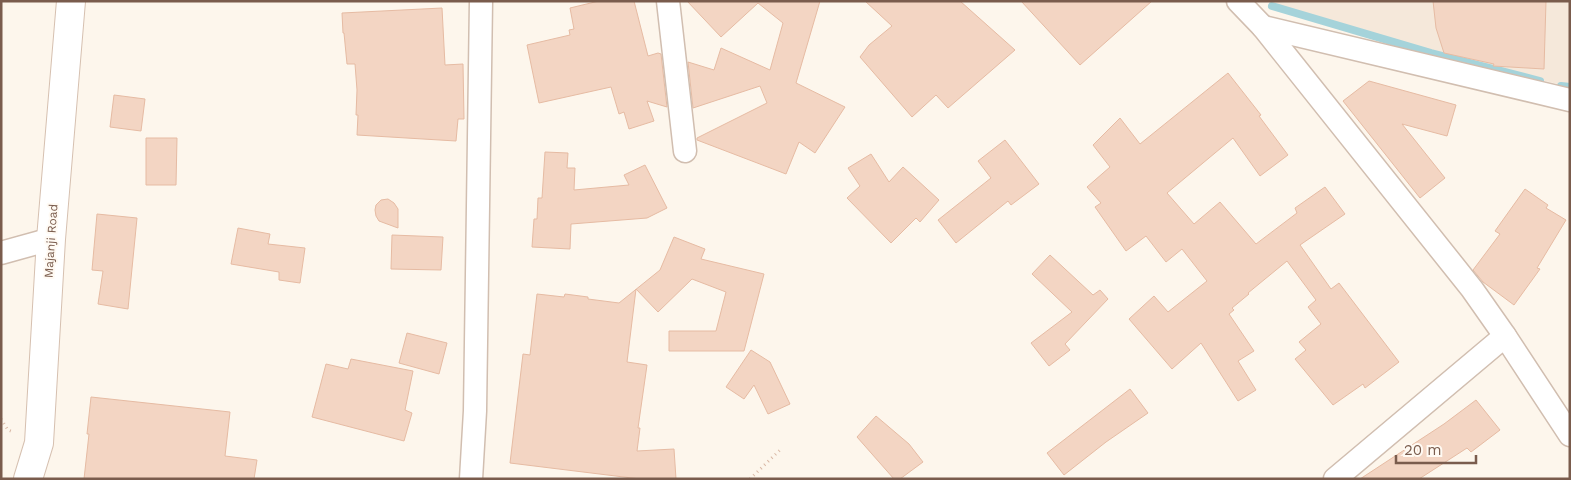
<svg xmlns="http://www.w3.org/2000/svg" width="1571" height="480" font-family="'Work Sans',sans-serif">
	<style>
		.residential { fill: #f5e8da }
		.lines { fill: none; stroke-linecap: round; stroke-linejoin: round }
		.stream { stroke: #a5d3da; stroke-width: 8 }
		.building { fill: #f3d5c3; stroke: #e6bba3 }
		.street-casing { stroke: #d1beb0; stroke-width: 25 }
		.secondary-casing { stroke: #d6c0b0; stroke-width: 30 }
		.path { stroke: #d9b8a5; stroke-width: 3; stroke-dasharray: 1 4; stroke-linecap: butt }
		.street { stroke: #fff; stroke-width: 22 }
		.secondary { stroke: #fff; stroke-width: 28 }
		.labels { text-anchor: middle; stroke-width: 4; stroke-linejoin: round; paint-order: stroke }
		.street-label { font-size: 12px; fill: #7a5c4d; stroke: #fffaf3 }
	</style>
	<rect width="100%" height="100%" fill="#fdf6ec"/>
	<polygon class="residential" points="1268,1 1570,1 1570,87 1431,53 1272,6"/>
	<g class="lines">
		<g class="stream">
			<polyline points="1272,6 1431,53 1540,81"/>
			<polyline points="1561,86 1570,87"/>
		</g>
	</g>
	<g class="building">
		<polygon points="599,1 634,1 648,56 658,53 661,54 667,107 647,101 654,121 629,129 624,112 619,114 611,87 539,103 527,45 570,35 569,30 574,29 570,8"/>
		<polygon points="687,1 820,1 796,83 845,107 815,153 799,142 786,174 697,140 697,138 767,103 760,86 693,108 688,62 714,70 721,48 770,70 783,23 758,3 721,37"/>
		<polygon points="865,1 960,1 1015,50 948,108 936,95 912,117 860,57 869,45 892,26"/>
		<polygon points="1021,1 1152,1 1080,65"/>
		<polygon points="1433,1 1546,1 1544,69 1493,66 1494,64 1444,53 1436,28"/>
		<polygon points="442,8 445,65 463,64 464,119 458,119 456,141 357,135 358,115 356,115 357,90 355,64 347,64 344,33 343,33 342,13"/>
		<polygon points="1228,73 1261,115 1259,116 1288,155 1260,176 1233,138 1167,193 1194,224 1220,202 1256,244 1297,213 1295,208 1325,187 1345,214 1300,245 1331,289 1339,283 1399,362 1365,388 1363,384 1333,405 1295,359 1306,350 1299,342 1321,324 1308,307 1316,300 1287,261 1248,293 1249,294 1232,308 1234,310 1229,314 1254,351 1238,361 1256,390 1238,401 1201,343 1172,369 1129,319 1154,296 1168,312 1207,281 1182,249 1166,262 1146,236 1126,251 1095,207 1101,203 1087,187 1110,167 1093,145 1120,118 1140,144"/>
		<polygon points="1369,81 1456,105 1447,136 1402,124 1445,178 1420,198 1343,101"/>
		<polygon points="114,95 145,99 141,131 110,127"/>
		<polygon points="146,138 177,138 176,185 146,185"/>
		<polygon points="1005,140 1039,184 1011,205 1008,201 956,243 938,220 991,178 978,161"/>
		<polygon points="545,152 568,153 567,168 575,168 574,190 629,185 624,175 645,165 667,208 647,218 571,224 570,249 532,247 534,219 537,219 538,198 542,198"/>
		<polygon points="871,154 889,182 903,167 939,200 920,222 916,218 891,243 847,198 860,186 848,168"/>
		<polygon points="1525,189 1548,205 1546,208 1566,220 1537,268 1540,269 1514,305 1483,282 1473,270 1500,234 1495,231"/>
		<polygon points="388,199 394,203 398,209 398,228 379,221 376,216 375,210 376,205 381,200"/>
		<polygon points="97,214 137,218 128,309 98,304 103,271 92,270"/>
		<polygon points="238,228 270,234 268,244 305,248 300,283 279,280 279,272 231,264"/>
		<polygon points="392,235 443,237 441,270 391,269"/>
		<polygon points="674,237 705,249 701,259 764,274 744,351 669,351 669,331 716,331 726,292 692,279 658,312 636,289 627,362 647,365 638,428 640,428 637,451 674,449 676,479 640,479 510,463 523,354 530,355 537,294 564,297 565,294 588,297 588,299 619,303 660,270"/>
		<polygon points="1050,255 1093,295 1100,290 1108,299 1065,344 1070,350 1049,366 1031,343 1072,312 1032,274"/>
		<polygon points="407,333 447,343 439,374 399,363"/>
		<polygon points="751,350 770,362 790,404 768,414 754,385 744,399 726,387"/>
		<polygon points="351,359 413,371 405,410 412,413 404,441 312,417 326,364 348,369"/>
		<polygon points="1130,389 1148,413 1106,442 1064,475 1047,453"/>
		<polygon points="91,397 230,412 225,456 257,460 254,479 84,479 89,434 87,434"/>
		<polygon points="1476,400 1500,430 1471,452 1467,448 1419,479 1360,479 1444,424"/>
		<polygon points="876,416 909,444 923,462 900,479 894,479 857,437"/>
	</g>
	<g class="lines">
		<defs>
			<g id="street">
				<polyline points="668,1 685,151"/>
				<polyline points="1238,1 1263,27 1472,289 1505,336 1570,435"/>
				<polyline points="1263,27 1570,100"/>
				<polyline points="1,253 51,239"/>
				<polyline points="471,479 475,411 481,1"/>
				<polyline points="1335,479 1505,336"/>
			</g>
			<polyline id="secondary" points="28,479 39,443 51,239 71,1"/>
		</defs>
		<use href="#street" class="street-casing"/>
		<use href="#secondary" class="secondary-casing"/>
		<g class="path">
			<polyline points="1,419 8,430 13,432"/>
			<polyline points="750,479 781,449"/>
		</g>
		<use href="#street" class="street"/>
		<use href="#secondary" class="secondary"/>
	</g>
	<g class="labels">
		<g class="street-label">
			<text transform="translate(51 241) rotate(-86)" y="4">Majanji Road</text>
		</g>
	</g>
	<rect width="1571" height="480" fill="none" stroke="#7a5c4d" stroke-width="5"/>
	<path d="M1396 455v8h80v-8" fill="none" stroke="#7a5c4d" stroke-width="2.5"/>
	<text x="1404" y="455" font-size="15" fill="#7a5c4d" stroke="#fffaf3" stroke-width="4" paint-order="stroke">20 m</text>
</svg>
